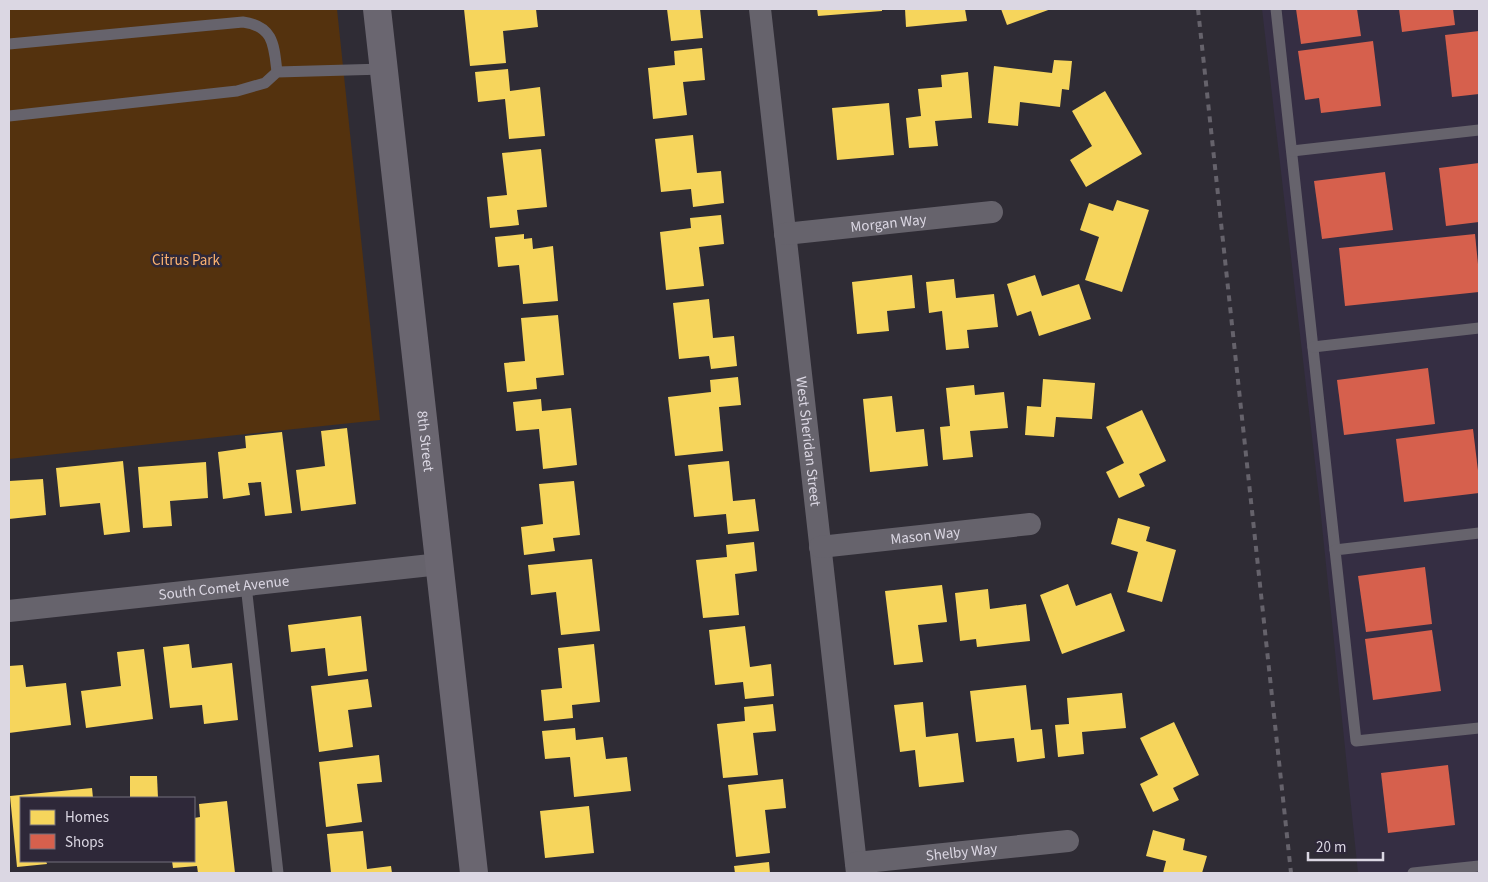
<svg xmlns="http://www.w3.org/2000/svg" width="1488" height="882" font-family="'Source Sans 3',sans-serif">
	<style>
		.built { fill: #352e43 }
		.green { fill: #54320e }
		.homes { fill: #f6d55c }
		.shops { fill: #d6604d }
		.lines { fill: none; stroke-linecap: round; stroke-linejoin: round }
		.lane { stroke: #66636c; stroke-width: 11 }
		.street { stroke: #66636c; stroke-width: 22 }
		.secondary { stroke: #6a6670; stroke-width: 28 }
		.rail { stroke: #65626b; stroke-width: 4; stroke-dasharray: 6 6; stroke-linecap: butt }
		.labels { text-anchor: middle; stroke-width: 5; stroke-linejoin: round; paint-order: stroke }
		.street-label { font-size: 15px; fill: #dbd7e3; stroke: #2e2839 }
		.park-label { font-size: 15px; fill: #fdb370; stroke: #2e2839 }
	</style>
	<rect width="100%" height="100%" fill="#2f2c35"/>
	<polygon class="built" points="1262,9 1479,9 1479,873 1358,873 1319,497"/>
	<polygon class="green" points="9,9 337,9 380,420 9,459"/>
	<g class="homes">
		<polygon points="464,9 536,9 538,27 503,31 506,63 470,66"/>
		<polygon points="667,9 700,9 703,38 671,41"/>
		<polygon points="817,9 882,9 882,11 818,16"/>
		<polygon points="905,9 965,9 967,21 906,27"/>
		<polygon points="1001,9 1051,9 1007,25"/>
		<polygon points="702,48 705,80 683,82 687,115 653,119 648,68 675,65 674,51"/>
		<polygon points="1054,60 1072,61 1069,90 1062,89 1060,107 1020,102 1018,126 988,123 994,66 1052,73"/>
		<polygon points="508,69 510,91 540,87 545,136 509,139 505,99 478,102 475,72"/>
		<polygon points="968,72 972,118 935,121 938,146 909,148 906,118 921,116 918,89 942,87 941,75"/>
		<polygon points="1105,91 1142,154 1086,187 1070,160 1092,146 1072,111"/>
		<polygon points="889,103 894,155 837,160 832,108"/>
		<polygon points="693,135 697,173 721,171 724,203 693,207 691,189 661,192 655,139"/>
		<polygon points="541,149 547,207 517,210 519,225 490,228 487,197 507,195 502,153"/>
		<polygon points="1117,200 1149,210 1122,292 1085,280 1099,237 1080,230 1089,203 1113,211"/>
		<polygon points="721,215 724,244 699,247 704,286 666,290 660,232 691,228 690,218"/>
		<polygon points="524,234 524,239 532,238 533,249 553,246 558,301 523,304 519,265 498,267 495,237"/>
		<polygon points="912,275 915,308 887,311 889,331 857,334 852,282"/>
		<polygon points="1035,275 1042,296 1079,284 1091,319 1039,336 1031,311 1017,316 1007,284"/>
		<polygon points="954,279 956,298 994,294 998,327 967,330 969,348 946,350 942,311 929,313 926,282"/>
		<polygon points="709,299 713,338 734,336 737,366 711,369 709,356 679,359 673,303"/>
		<polygon points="558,315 564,375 536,378 537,389 507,392 504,363 525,361 521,318"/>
		<polygon points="738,377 741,405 719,407 723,451 675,456 668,397 711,392 710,380"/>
		<polygon points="1043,379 1095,383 1092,419 1056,417 1054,437 1025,435 1027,406 1041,407"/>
		<polygon points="974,385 975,395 1004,392 1008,428 970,431 973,457 943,460 940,427 950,426 946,388"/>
		<polygon points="892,396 896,432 924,429 928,466 870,472 863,399"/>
		<polygon points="541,399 542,411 571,408 577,465 543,469 539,429 516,431 513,402"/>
		<polygon points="1142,410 1166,461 1139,474 1145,486 1119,498 1106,472 1124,463 1106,427"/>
		<polygon points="347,428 356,504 301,511 296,470 325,466 321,431"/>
		<polygon points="282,432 292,513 265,516 261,482 248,483 250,495 223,499 218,452 246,448 245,436"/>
		<polygon points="123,461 130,532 104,535 100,503 60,507 56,468"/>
		<polygon points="729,461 733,501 755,499 759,531 728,534 726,514 694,517 688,465"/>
		<polygon points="206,462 208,498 170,501 172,526 143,528 138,467"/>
		<polygon points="43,479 46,515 9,519 9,481"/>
		<polygon points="574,481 580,535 553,538 555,551 524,555 521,527 543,524 539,484"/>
		<polygon points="1118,518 1150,527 1146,541 1176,550 1162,602 1127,592 1138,552 1111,544"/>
		<polygon points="754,542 757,571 735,574 739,615 703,618 696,560 727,557 726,545"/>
		<polygon points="592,559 600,631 561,635 556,592 531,595 528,565"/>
		<polygon points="1068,584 1076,606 1111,593 1125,631 1062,654 1040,595"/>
		<polygon points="942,585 947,622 918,625 923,662 894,665 885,591"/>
		<polygon points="988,589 990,609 1026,604 1030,641 977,647 976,639 960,641 955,593"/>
		<polygon points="361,616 367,671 328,676 325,648 291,652 288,625"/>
		<polygon points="745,626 750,667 771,664 774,696 745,699 743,682 715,685 709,630"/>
		<polygon points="189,644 192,668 232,663 238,720 204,724 202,705 170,708 163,647"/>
		<polygon points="594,644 600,702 572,705 573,718 544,721 541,690 562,688 558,648"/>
		<polygon points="144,649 153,719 86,728 81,691 121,686 117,652"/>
		<polygon points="23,665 26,687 66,683 71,725 9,733 9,666"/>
		<polygon points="368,679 372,707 348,710 353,747 319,752 311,686"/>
		<polygon points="1026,685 1031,730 1042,729 1045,758 1017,762 1014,738 976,742 970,691"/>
		<polygon points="1122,693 1126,728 1082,732 1084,754 1058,757 1055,725 1069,724 1067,698"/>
		<polygon points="923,702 926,737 958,733 964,782 919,787 915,750 900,752 894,705"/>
		<polygon points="773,704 776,731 753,733 758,775 723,778 717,724 745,721 744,707"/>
		<polygon points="1174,722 1199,775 1173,788 1179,800 1153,812 1140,784 1158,775 1140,738"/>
		<polygon points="575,728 576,740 603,737 606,759 627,757 631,791 574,797 570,757 545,759 542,731"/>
		<polygon points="379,755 382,782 357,784 362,822 326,827 319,762"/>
		<polygon points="130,776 157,776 158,798 130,798"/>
		<polygon points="783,779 786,808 765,810 770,853 736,857 728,785"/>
		<polygon points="92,788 93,798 21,798 21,861 46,861 47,864 17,867 10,796"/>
		<polygon points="227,801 235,873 198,873 197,866 173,868 172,861 194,861 194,818 200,817 199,804"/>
		<polygon points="589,806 594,853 545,858 540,811"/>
		<polygon points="1153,830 1185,839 1183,850 1207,856 1202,873 1163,873 1166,861 1146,856"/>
		<polygon points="363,831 367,869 391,866 392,873 331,873 327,834"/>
		<polygon points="769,862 770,873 735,873 734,866"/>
	</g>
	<g class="shops">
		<polygon points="1296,9 1357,9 1361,36 1301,44"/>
		<polygon points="1399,9 1453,9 1455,25 1402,32"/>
		<polygon points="1479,31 1479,94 1452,97 1445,35"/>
		<polygon points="1373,41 1381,106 1321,113 1319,98 1305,100 1298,51"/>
		<polygon points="1479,163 1479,222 1446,226 1439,168"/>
		<polygon points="1385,172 1393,230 1322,239 1314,181"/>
		<polygon points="1475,234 1479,274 1479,292 1345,306 1339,248"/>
		<polygon points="1428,368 1435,424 1344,435 1337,380"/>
		<polygon points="1473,429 1479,479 1479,493 1404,502 1396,439"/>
		<polygon points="1425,567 1432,624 1366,632 1358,576"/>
		<polygon points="1432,630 1441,691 1373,700 1365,639"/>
		<polygon points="1448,765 1455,825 1388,833 1381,773"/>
	</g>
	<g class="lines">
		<g class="lane">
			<polyline points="1276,9 1335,550"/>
			<path d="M9 44 243 22C274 26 274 46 277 72"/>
			<polyline points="9,116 237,91 265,83 277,72 384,69"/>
			<polyline points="1292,151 1479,130"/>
			<polyline points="1313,347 1479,328"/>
			<polyline points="1479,533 1335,550 1356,741 1479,728"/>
			<polyline points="246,585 278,873"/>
			<polyline points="1413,873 1479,866"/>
		</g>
		<g class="street">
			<path id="s1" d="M760 9 857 873"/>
			<path id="s2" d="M785 234 992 212"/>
			<path id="s3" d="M820 547 1030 524"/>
			<path id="s4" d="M9 611 440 564"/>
			<path id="s5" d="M856 863 1068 841"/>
		</g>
		<path class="secondary" id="s6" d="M377 9 474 873"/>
		<polyline class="rail" points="1198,9 1291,873"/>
	</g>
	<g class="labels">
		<g class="street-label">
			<text dy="5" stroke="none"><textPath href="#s2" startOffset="104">Morgan Way</textPath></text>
			<text dy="5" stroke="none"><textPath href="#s6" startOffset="435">8th Street</textPath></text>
			<text dy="5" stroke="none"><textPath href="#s1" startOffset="435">West Sheridan Street</textPath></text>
			<text dy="5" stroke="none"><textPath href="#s3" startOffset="106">Mason Way</textPath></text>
			<text dy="5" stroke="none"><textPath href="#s4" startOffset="216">South Comet Avenue</textPath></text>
			<text dy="5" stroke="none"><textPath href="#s5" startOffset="106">Shelby Way</textPath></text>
		</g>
		<g class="park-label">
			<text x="186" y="265">Citrus Park</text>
		</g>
	</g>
	<rect width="1488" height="882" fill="none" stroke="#dbd7e3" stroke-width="20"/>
	<rect x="20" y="797" width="175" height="65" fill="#2e2839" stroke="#736e7d"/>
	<rect x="30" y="810" width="25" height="15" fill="#f6d55c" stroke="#736e7d"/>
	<text x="65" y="822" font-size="15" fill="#dbd7e3">Homes</text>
	<rect x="30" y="834" width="25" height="15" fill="#d6604d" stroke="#736e7d"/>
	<text x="65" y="847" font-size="15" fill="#dbd7e3">Shops</text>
	<path d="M1308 852v8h75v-8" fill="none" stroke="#dbd7e3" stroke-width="2.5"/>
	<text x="1316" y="852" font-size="15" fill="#dbd7e3" stroke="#2e2839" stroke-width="4" paint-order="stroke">20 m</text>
</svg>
